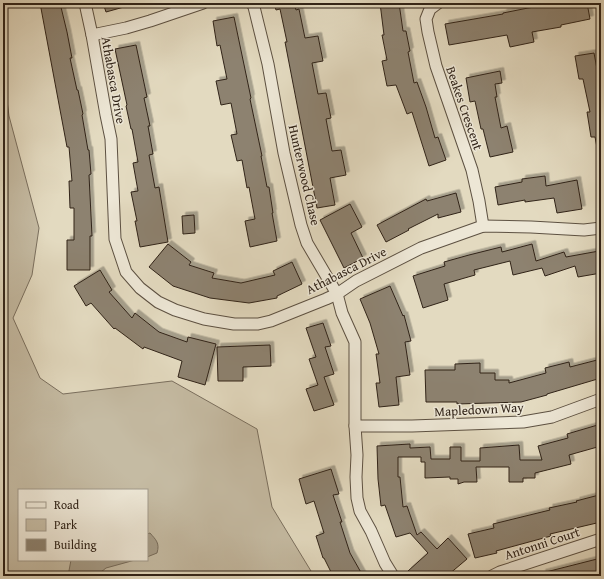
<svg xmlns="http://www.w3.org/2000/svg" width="604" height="579" font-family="'Gentium Book Plus',serif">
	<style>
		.green { fill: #c5bba3; stroke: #7a6f5e; fill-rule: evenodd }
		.water { fill: #a69c87; stroke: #776c5b }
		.building { fill: #8d826f; stroke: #302318; filter: url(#shadow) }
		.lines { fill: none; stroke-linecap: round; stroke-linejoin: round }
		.minor-casing { stroke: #5d5142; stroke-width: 13 }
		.minor { stroke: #ede7d6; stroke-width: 11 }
		.labels { text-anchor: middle; stroke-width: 3; stroke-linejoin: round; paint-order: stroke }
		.street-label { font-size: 13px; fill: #302318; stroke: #ede7d6 }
	</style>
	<defs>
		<filter id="shadow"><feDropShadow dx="3.5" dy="-3.5" stdDeviation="0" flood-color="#0004"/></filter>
	</defs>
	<rect width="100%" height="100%" fill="#e3dac0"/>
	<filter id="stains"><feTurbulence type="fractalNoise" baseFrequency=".005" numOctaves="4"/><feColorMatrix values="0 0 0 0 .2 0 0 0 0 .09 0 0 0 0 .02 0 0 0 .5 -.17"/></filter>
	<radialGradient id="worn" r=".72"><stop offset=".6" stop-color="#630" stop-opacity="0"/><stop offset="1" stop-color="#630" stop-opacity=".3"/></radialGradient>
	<path class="green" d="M3 69 9 116 39 228 32 275 13 318 40 378 63 394 172 381 257 429 272 507 314 576H3ZM19 490H147V560H19Z"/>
	<g class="water">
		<path d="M150 533C156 540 160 543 157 553L147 557V534Z"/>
		<polygon points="71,560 135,560 106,568 96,576 68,576"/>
	</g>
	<g class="building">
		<polygon points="40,3 60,3 67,32 72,58 70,58 77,90 78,90 83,114 82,115 88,150 89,150 91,174 89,175 92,236 90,236 90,270 67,270 67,240 74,240 74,208 70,208 69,181 72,181 69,147 67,147"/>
		<polygon points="103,3 131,3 131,5 106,12"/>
		<polygon points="274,3 294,3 296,10 299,9 305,38 318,36 323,61 312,63 318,94 326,93 331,118 326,119 332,151 341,150 346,175 330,178 335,205 317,208 285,42 287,42 280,9 276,10"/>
		<polygon points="380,3 399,3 403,31 406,31 410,51 408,52 414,83 417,82 426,107 435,138 438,137 446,160 429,166 412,112 407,114 396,85 387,86 382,61 387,60 382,35 384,35"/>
		<polygon points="562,3 587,3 590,19 561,25 561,27 532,32 534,42 510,47 507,35 449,45 445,24 503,14 503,13 528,8"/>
		<polygon points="234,17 251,98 250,99 262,156 261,156 267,187 269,187 273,213 272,213 277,241 250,247 245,221 255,219 249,187 247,188 242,160 237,161 231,135 237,134 231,103 221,105 216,81 227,79 220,45 217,46 213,21"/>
		<polygon points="136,45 147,97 144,98 150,126 148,126 153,154 149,155 155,188 159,187 168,242 140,247 135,221 137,221 131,192 138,191 133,163 138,162 132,129 131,129 126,106 127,105 115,49"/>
		<polygon points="594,53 599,80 601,80 601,152 598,153 595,137 591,137 587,112 590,112 583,79 579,79 575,56"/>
		<polygon points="500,71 502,83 495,84 497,97 495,97 501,128 507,126 513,152 490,157 483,129 481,129 475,101 470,102 466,78"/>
		<polygon points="545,176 546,186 577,180 582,209 557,213 554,198 525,202 525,200 498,205 495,187 522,182 522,179"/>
		<polygon points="456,193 461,212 438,218 438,214 408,229 409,230 386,242 377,225 426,199 427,201"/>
		<polygon points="350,204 362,227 351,233 363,258 344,268 320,220"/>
		<polygon points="194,215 195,233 183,234 182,216"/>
		<polygon points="168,244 191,262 189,265 214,273 212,278 241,283 275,275 273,271 292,262 302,284 277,296 277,298 249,303 210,298 173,286 149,267"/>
		<polygon points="532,244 536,261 564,252 566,257 599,251 601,261 601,273 578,277 575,266 545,276 542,268 513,275 510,261 474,270 475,275 444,284 448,300 423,308 413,276 445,266 444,262 469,255 501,247 502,252"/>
		<polygon points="100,270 112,290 109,292 132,318 135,313 159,332 187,342 188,337 216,344 205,385 178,377 182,361 144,347 143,349 115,328 114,329 91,303 86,306 74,286"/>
		<polygon points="390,286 403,316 404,315 411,341 405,342 410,375 396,377 399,405 379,407 376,383 380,383 376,354 379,354 370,323 360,299"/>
		<polygon points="323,323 331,346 325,347 334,374 324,377 334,405 314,411 306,389 318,385 309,359 316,357 306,328"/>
		<polygon points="270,345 271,366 243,367 243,381 218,381 217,347"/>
		<polygon points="601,359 601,378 547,394 547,395 521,402 457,404 457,402 426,402 425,370 455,370 455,364 480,363 480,373 495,373 495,380 509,380 509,383 546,373 545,368 569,362 570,367"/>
		<polygon points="601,424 601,446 569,455 571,464 535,473 535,478 523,478 523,482 509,482 509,467 476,467 477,482 464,482 458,484 458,479 450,479 450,477 425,478 425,462 421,462 421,457 398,457 398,477 400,477 403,507 407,506 417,535 421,532 437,549 448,538 467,559 448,575 446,573 443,576 413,576 408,571 428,553 410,533 396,537 385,505 381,506 378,479 377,446 410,444 410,448 430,447 431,459 450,459 450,447 461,447 461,461 480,461 480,448 519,445 520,460 542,460 538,446 568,438 567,434"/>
		<polygon points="331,469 339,494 333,495 342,522 340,522 350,553 363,576 333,576 324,558 323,558 316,536 324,533 314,501 306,504 299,479"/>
		<polygon points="599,495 601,504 601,522 550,534 551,536 496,551 497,553 475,558 468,534 494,528 493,524 550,510 549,508 577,502 576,501"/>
		<polygon points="601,558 601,576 543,576 542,573"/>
	</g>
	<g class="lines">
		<defs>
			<g id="minor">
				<polyline points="85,3 92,35 106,115 111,139 115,239 126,272 140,288 158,302 175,310 204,319 234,324 258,324 271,321 326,299 337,294 356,281 421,248 483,226 531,227 584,230 601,228"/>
				<polyline points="252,3 254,7 268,64 284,153 301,225 307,243 337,294 342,313 355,342 355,426 357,455 356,477 357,498 360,511 371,531 385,563 393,576"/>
				<polyline points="438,3 430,9 426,19 428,32 436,66 472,170 479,201 483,226"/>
				<polyline points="92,35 126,28 150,21 203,3"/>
				<polyline points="355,426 412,426 523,422 552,417 601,399"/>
				<polyline points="492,576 500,572 601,539"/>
			</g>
		</defs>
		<use href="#minor" class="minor-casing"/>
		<use href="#minor" class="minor"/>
	</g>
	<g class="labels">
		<g class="street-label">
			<text transform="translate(114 80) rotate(80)" y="5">Athabasca Drive</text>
			<text transform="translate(465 108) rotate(71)" y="5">Beakes Crescent</text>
			<text transform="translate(305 175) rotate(77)" y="5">Hunterwood Chase</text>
			<text transform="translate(346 270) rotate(-27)" y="5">Athabasca Drive</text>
			<text transform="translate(479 409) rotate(-3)" y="5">Mapledown Way</text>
			<text transform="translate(542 543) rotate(-18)" y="5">Antonni Court</text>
		</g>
	</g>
	<rect width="604" height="579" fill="none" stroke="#e3dac0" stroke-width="16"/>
	<rect x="4" y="4" width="596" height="571" fill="none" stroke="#302318" stroke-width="2"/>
	<rect x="8" y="8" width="588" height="563" fill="none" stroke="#302318"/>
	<rect x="18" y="489" width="130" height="72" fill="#ede7d6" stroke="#a1998a"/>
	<rect x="26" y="502" width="20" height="6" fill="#ede7d6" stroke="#a1998a"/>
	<text x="54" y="509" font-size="12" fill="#302318">Road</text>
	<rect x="26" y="519" width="20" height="12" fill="#c5bba3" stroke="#a1998a"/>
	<text x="54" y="529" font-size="12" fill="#302318">Park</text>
	<rect x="26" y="539" width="20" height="12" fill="#8d826f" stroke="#a1998a"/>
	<text x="54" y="549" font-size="12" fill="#302318">Building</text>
	<rect width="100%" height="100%" filter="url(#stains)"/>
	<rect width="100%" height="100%" fill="url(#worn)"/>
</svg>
